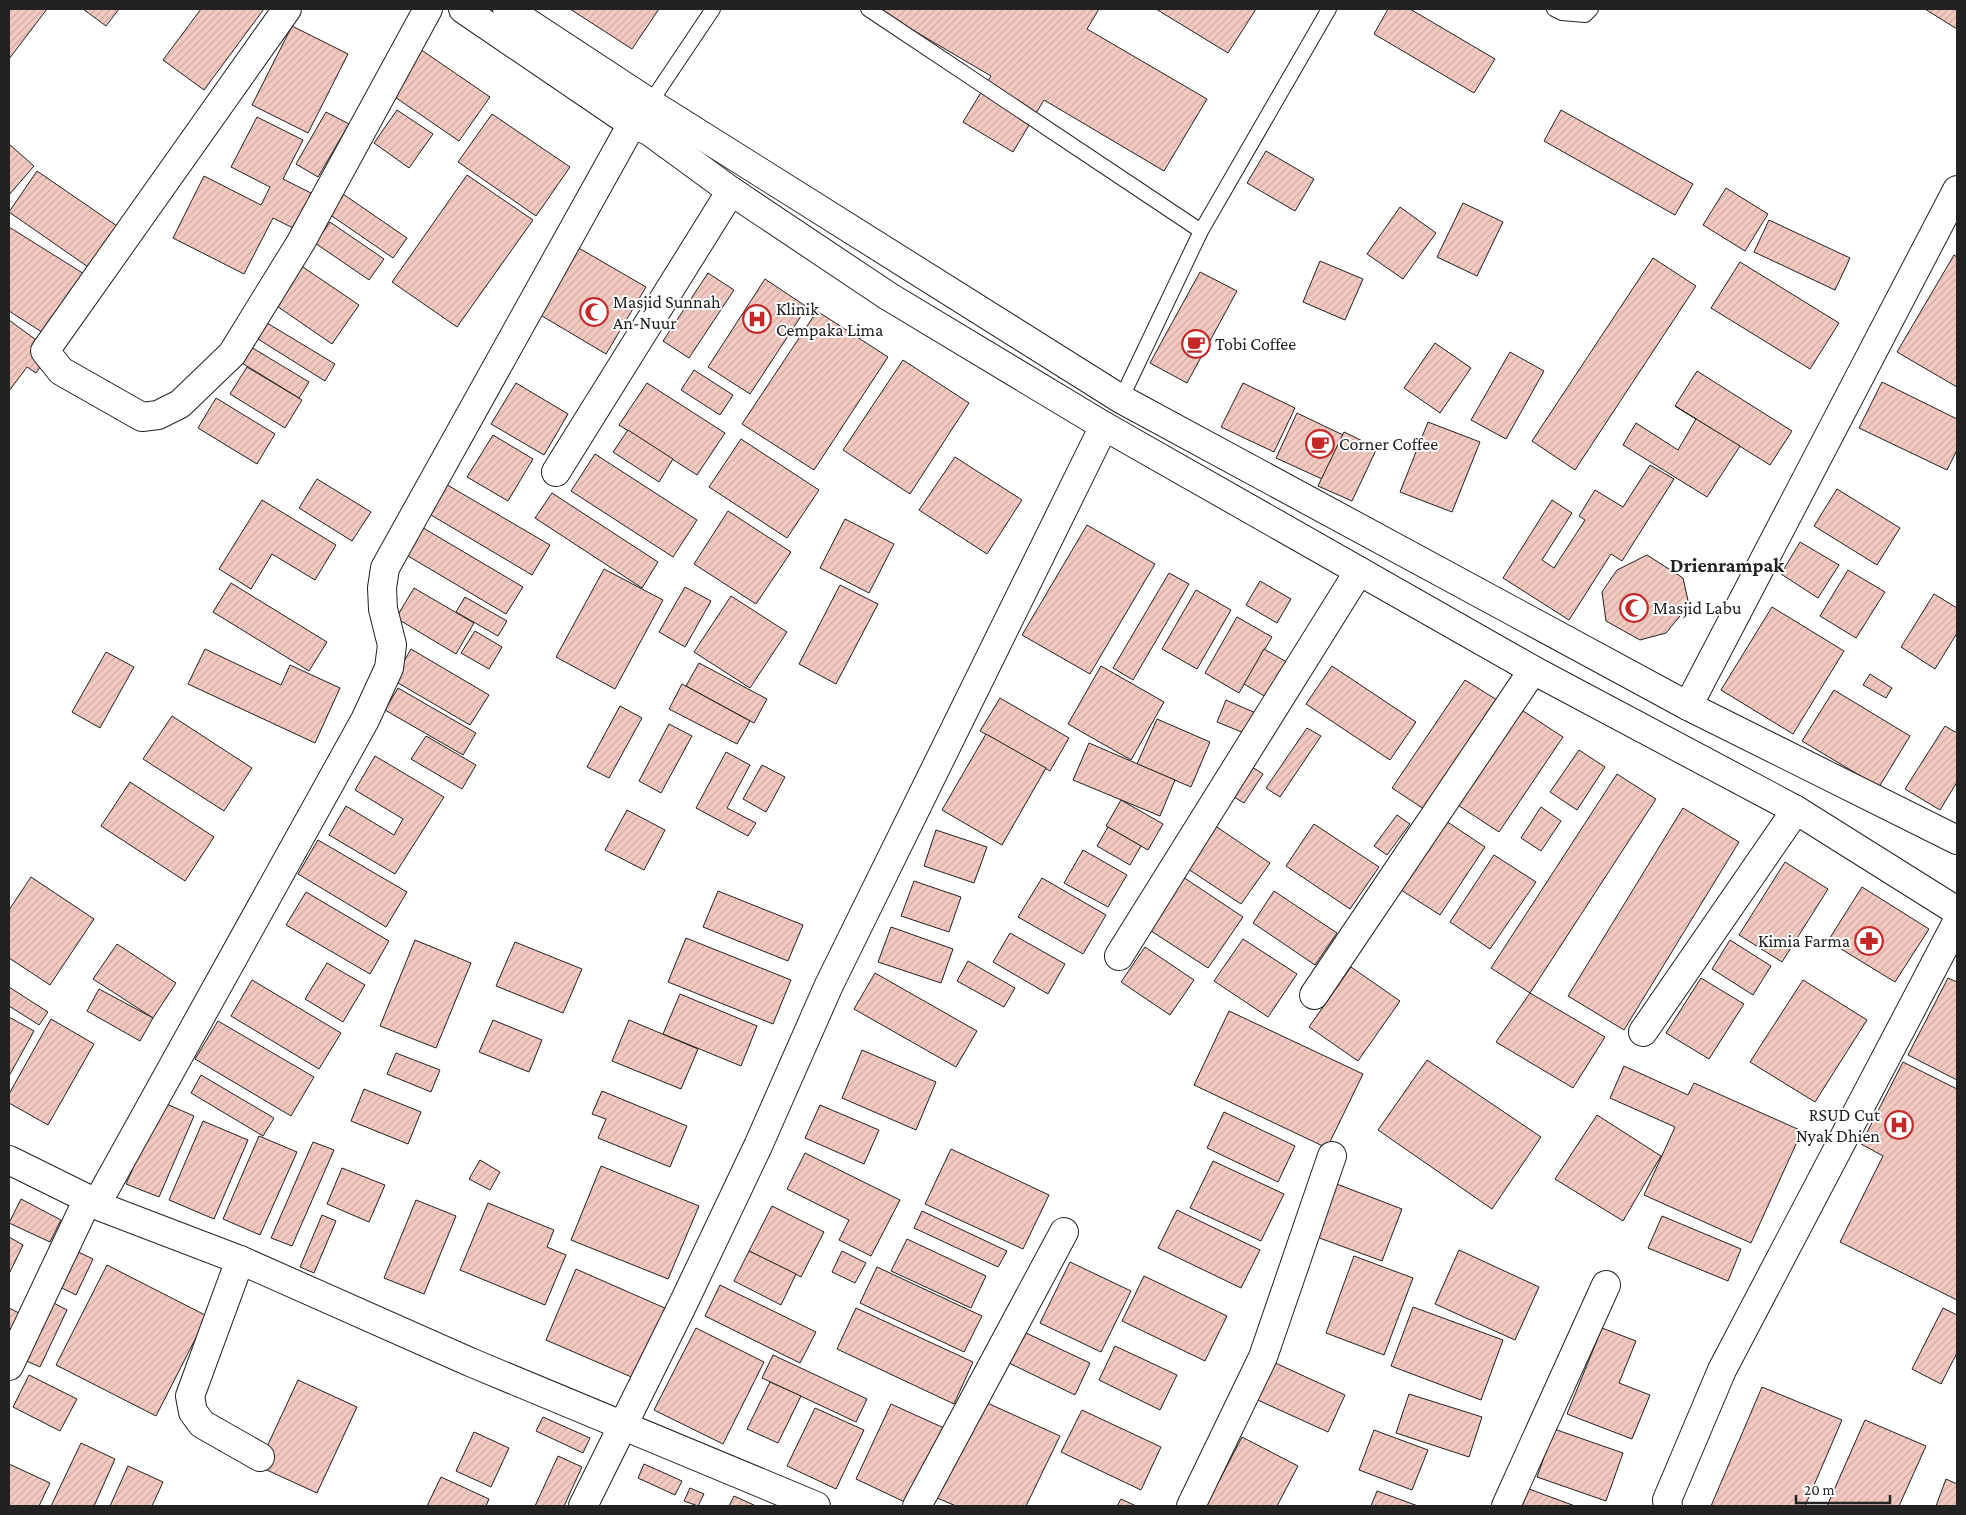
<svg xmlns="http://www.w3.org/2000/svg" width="1966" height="1515" font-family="'Crimson Pro',serif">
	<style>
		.building { fill: url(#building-hatch); stroke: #222 }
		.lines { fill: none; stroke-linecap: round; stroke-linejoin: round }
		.lane-casing { stroke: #222; stroke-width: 16 }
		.street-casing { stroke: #222; stroke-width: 30 }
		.highway-casing { stroke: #222; stroke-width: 30 }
		.lane { stroke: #fff; stroke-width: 14 }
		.street { stroke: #fff; stroke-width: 28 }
		.highway { stroke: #fff; stroke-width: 28 }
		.labels { text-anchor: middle; stroke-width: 4; stroke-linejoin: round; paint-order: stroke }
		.poi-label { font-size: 18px; fill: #222; stroke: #fff; text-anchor: start }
		.quarter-label { font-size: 20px; font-weight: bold; fill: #222; stroke: #fff }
	</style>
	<defs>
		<pattern id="building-hatch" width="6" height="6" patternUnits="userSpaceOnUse" patternTransform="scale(1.25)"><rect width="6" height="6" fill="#f3c9c0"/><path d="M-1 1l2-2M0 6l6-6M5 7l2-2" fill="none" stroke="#d0aca5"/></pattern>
	</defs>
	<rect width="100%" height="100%" fill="#fff"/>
	<g class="building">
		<polygon points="9,9 47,9 9,59"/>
		<polygon points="83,9 119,9 106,26"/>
		<polygon points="201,9 264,9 204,90 163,60"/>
		<polygon points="570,9 659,9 632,49"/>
		<polygon points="877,9 1099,9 1087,29 1207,99 1164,171 1044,100 1013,152 963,122 991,76"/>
		<polygon points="1156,9 1256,9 1228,53"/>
		<polygon points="1388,9 1410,9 1495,59 1474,93 1374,34"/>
		<polygon points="1925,9 1957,9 1957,29"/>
		<polygon points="292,26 348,54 308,133 252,105"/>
		<polygon points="420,49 490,97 459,141 389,93"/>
		<polygon points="397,110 433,134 409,168 374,143"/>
		<polygon points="1561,110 1693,184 1675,215 1544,141"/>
		<polygon points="326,112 349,124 318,177 296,164"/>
		<polygon points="492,114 570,167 536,216 458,162"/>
		<polygon points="257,117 303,140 283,179 315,195 297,230 273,218 244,274 173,238 204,176 261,205 270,187 231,167"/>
		<polygon points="9,144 34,166 9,195"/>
		<polygon points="1266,151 1314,179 1295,211 1247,183"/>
		<polygon points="37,171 120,228 91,269 9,212"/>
		<polygon points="467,175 533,220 457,327 392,282"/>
		<polygon points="1726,188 1768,214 1745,251 1703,225"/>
		<polygon points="343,194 407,238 393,258 329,214"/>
		<polygon points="1463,203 1503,222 1477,276 1437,257"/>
		<polygon points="1400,207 1436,233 1403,279 1367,254"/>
		<polygon points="1769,220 1850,258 1835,290 1754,252"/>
		<polygon points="330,222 384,259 369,280 315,243"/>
		<polygon points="9,227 89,277 45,334 9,311"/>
		<polygon points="577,247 646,287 606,354 537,313"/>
		<polygon points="1954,255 1957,257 1957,387 1897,352"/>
		<polygon points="1653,258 1696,286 1575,470 1532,441"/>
		<polygon points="1320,261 1363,279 1345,320 1303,302"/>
		<polygon points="1740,262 1839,323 1810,369 1711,308"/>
		<polygon points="297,263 359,305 332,344 271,302"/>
		<polygon points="1200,272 1237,291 1187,383 1150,363"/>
		<polygon points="708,273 734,290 689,358 663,341"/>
		<polygon points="765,279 807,307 750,394 708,367"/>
		<polygon points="817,311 888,357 814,470 742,424"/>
		<polygon points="9,320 51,351 36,373 27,367 9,391"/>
		<polygon points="267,323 335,364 325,381 258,339"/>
		<polygon points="1435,343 1471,368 1440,413 1404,388"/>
		<polygon points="246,344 309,382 299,398 237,360"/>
		<polygon points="1510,352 1544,371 1506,439 1471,420"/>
		<polygon points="903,360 969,403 910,494 843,450"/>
		<polygon points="247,367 302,400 285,428 230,394"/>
		<polygon points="694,370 733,395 720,415 681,390"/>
		<polygon points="1697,371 1792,431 1770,465 1675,406"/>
		<polygon points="1882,382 1957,419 1957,450 1947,470 1859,428"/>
		<polygon points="516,383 568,414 544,455 491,424"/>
		<polygon points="647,383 725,433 697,475 619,425"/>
		<polygon points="1243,383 1295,408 1274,452 1221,427"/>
		<polygon points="216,398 275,434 257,464 198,428"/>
		<polygon points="1675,406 1740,446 1707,497 1623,445 1636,423 1678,450 1696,419"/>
		<polygon points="1297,413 1343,435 1322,479 1276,458"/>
		<polygon points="1428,422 1480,442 1452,512 1400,492"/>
		<polygon points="628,430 673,459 659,482 613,452"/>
		<polygon points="1344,432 1377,448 1352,501 1318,486"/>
		<polygon points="493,435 533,459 508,501 467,477"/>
		<polygon points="741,439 819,490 787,538 709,487"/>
		<polygon points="595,454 697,520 673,557 571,491"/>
		<polygon points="955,457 1022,500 987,554 919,510"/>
		<polygon points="1650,465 1674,479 1622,561 1611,554 1569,620 1503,578 1552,500 1572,513 1542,560 1554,568 1585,520 1579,516 1595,490 1623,507"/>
		<polygon points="317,479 371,512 352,541 299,508"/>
		<polygon points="444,483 550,545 532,575 426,512"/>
		<polygon points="1837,489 1900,528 1877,565 1814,526"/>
		<polygon points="552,493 658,562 642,588 535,518"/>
		<polygon points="262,500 336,545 315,580 272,554 251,589 219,569"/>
		<polygon points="728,511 791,552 756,604 694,564"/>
		<polygon points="845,519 894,544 869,593 820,568"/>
		<polygon points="1087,525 1155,564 1090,674 1022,635"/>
		<polygon points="420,526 523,587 506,614 403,553"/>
		<polygon points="1800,542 1839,565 1818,598 1781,574"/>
		<polygon points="1647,555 1683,578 1689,605 1666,633 1640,640 1606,621 1602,592 1617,570"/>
		<polygon points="604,569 663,600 615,689 556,657"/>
		<polygon points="1848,570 1885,592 1856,638 1820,616"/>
		<polygon points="1169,573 1189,584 1133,680 1113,668"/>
		<polygon points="1260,581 1291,599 1277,623 1246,605"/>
		<polygon points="231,583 327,642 309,671 213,612"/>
		<polygon points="840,585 878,604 836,684 799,664"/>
		<polygon points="685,587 711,601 685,647 659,632"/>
		<polygon points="414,588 474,623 456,654 396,618"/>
		<polygon points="1196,590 1231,610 1197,669 1162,649"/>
		<polygon points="1934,594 1957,608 1957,633 1935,669 1901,647"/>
		<polygon points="731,596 787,632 750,688 694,652"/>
		<polygon points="465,597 507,621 498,636 456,612"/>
		<polygon points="1772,607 1844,651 1793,734 1721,690"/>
		<polygon points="1237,617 1272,637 1239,693 1205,673"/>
		<polygon points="475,631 502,647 489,669 461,653"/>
		<polygon points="205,649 281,685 290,665 340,688 315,743 188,684"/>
		<polygon points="411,649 489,695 470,725 393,680"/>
		<polygon points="1264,649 1292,665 1271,700 1244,684"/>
		<polygon points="106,652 134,667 100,728 72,712"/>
		<polygon points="699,663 767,699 754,723 686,686"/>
		<polygon points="1101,666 1164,702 1131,760 1068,724"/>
		<polygon points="1332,666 1416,722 1390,760 1306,704"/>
		<polygon points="1870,674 1892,688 1886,698 1863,685"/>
		<polygon points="1465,680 1497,700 1424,809 1392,788"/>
		<polygon points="682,684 750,721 737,744 669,709"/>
		<polygon points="398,688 476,733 463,755 385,710"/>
		<polygon points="1834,690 1910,736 1879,787 1802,741"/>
		<polygon points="1000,698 1069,738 1050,771 980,731"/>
		<polygon points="1226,700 1258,714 1249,735 1217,722"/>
		<polygon points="620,706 642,718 609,778 587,767"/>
		<polygon points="1517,707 1563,737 1499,832 1453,802"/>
		<polygon points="172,716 252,768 224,811 143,759"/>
		<polygon points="1157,719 1210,742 1191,787 1137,764"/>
		<polygon points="669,724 692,736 661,793 639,781"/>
		<polygon points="1945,726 1957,733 1957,782 1940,810 1905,789"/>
		<polygon points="1307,728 1321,736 1280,797 1266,788"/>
		<polygon points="986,734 1046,768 1002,845 942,810"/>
		<polygon points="426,736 476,765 462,789 411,759"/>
		<polygon points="1089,743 1175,780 1160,816 1073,780"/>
		<polygon points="1579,750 1605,767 1577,810 1550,792"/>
		<polygon points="726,752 750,765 727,808 756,823 748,836 696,808"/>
		<polygon points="375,756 444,797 395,874 329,835 346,806 394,835 403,819 355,790"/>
		<polygon points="762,765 785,777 766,812 743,799"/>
		<polygon points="1252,767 1263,774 1244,803 1232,796"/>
		<polygon points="1617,774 1656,799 1530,993 1491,968"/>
		<polygon points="130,782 214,837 185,881 101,826"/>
		<polygon points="1121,800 1163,824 1148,850 1106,826"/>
		<polygon points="1541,807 1561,821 1541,851 1521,838"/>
		<polygon points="1683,808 1739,842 1624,1030 1568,996"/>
		<polygon points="627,810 665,830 644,870 605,850"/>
		<polygon points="1397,815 1410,824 1387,855 1374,846"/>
		<polygon points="1443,819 1485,847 1440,915 1398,888"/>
		<polygon points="1211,823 1270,863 1241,904 1182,865"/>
		<polygon points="1314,824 1379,867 1350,909 1286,866"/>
		<polygon points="1108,827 1141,846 1130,865 1097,846"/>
		<polygon points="936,830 987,847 974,883 924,866"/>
		<polygon points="318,840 407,892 386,927 298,874"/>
		<polygon points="1083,850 1127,875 1108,907 1064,883"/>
		<polygon points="1494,855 1536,882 1490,949 1450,922"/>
		<polygon points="1785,862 1828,889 1782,962 1739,935"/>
		<polygon points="1180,875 1243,917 1208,968 1145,927"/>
		<polygon points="31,877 94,919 50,985 9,958 9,910"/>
		<polygon points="1042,878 1106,915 1083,954 1018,917"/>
		<polygon points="914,881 961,897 949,932 901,916"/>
		<polygon points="1862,887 1929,929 1895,982 1828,941"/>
		<polygon points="718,891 803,925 788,961 703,927"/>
		<polygon points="1274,891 1337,933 1315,965 1253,923"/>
		<polygon points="306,892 389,941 370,974 286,925"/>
		<polygon points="891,927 953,949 941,983 878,962"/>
		<polygon points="1010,933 1065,964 1048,994 993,962"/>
		<polygon points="686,938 791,980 773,1024 668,982"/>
		<polygon points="1243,939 1297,974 1268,1017 1214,981"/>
		<polygon points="415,940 471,963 436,1048 380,1026"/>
		<polygon points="1730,940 1771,966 1753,995 1712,969"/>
		<polygon points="515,942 582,969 563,1013 496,986"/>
		<polygon points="117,944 176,983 153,1018 93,979"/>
		<polygon points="1145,947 1194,980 1170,1015 1121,982"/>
		<polygon points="968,961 1015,988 1004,1007 957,981"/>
		<polygon points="327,963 365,985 343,1022 305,999"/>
		<polygon points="1351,967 1400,1001 1358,1061 1309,1027"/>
		<polygon points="875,973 977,1031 956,1067 854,1009"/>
		<polygon points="1701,978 1744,1004 1709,1059 1666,1033"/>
		<polygon points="1948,978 1957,982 1957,1080 1908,1055"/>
		<polygon points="252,980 341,1033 319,1069 231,1016"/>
		<polygon points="1803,980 1867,1020 1815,1102 1750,1062"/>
		<polygon points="9,987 48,1012 39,1025 9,1006"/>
		<polygon points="99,989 153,1018 140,1041 87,1011"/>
		<polygon points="1530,993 1605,1037 1573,1088 1496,1042"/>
		<polygon points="680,994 757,1026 741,1066 663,1034"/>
		<polygon points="1229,1011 1363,1074 1327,1148 1194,1085"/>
		<polygon points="9,1017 34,1031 9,1076"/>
		<polygon points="51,1019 94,1044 48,1125 9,1103 9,1094"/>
		<polygon points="493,1020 542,1040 529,1072 479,1052"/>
		<polygon points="629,1020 698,1049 681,1089 612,1061"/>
		<polygon points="218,1021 314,1077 291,1116 195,1059"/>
		<polygon points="862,1050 936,1082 916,1130 842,1098"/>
		<polygon points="396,1053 440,1070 431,1092 387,1074"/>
		<polygon points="1427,1060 1541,1137 1492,1209 1378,1130"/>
		<polygon points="1903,1062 1957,1089 1957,1300 1840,1242 1883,1156 1861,1144"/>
		<polygon points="1624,1066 1688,1095 1694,1083 1802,1131 1751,1243 1644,1195 1675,1127 1610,1098"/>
		<polygon points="201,1075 274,1118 263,1136 191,1093"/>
		<polygon points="364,1089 421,1112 408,1144 351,1121"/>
		<polygon points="602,1091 687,1126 670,1167 598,1138 606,1119 592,1114"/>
		<polygon points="162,1102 194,1116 159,1197 126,1184"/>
		<polygon points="820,1105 879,1130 864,1164 805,1138"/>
		<polygon points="1224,1112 1295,1146 1278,1182 1207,1148"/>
		<polygon points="1597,1115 1661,1156 1623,1221 1555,1179"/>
		<polygon points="203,1121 248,1140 214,1219 169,1200"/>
		<polygon points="259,1136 297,1152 260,1235 223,1219"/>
		<polygon points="313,1142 334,1150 292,1246 271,1238"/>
		<polygon points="951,1149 1049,1195 1023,1249 925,1204"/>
		<polygon points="805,1153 900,1200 871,1256 839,1240 849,1220 787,1189"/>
		<polygon points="480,1160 500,1172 490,1190 469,1179"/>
		<polygon points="1213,1161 1284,1194 1261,1241 1190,1208"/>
		<polygon points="601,1166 699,1206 668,1279 571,1240"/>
		<polygon points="342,1168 385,1185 369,1222 327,1204"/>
		<polygon points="1334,1183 1402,1209 1382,1261 1314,1236"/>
		<polygon points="21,1199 61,1220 50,1242 9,1223"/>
		<polygon points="416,1200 456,1216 424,1294 384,1278"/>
		<polygon points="488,1203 554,1230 547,1247 566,1255 545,1305 460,1270"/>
		<polygon points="772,1206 824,1232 801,1277 749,1251"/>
		<polygon points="1177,1210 1260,1250 1241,1288 1158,1248"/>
		<polygon points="922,1211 1007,1251 998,1267 914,1228"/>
		<polygon points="322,1215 336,1221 314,1273 300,1267"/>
		<polygon points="1662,1216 1741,1249 1728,1281 1648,1248"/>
		<polygon points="9,1237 23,1245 9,1274"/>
		<polygon points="907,1239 986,1276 971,1308 891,1271"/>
		<polygon points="74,1250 93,1259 76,1295 58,1286"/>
		<polygon points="1459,1250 1539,1287 1515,1340 1435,1304"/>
		<polygon points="749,1251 796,1274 781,1305 734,1281"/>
		<polygon points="842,1251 866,1263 855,1283 832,1272"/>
		<polygon points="1354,1256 1413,1278 1384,1355 1326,1333"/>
		<polygon points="1070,1262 1131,1291 1101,1352 1040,1323"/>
		<polygon points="107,1265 207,1316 156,1416 56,1365"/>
		<polygon points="877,1267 982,1316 964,1352 860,1303"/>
		<polygon points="576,1269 667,1309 636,1379 546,1340"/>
		<polygon points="1144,1276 1227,1316 1205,1361 1122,1321"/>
		<polygon points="720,1285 816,1332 800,1363 705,1316"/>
		<polygon points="50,1301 67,1310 40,1367 22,1359"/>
		<polygon points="1413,1307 1503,1340 1481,1400 1391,1366"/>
		<polygon points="9,1308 25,1316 9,1350"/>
		<polygon points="856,1308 973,1362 954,1404 837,1349"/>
		<polygon points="1943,1308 1957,1315 1957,1353 1941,1384 1912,1369"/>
		<polygon points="696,1328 764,1362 723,1444 654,1410"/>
		<polygon points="1602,1328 1636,1341 1619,1383 1650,1395 1632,1439 1567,1414"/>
		<polygon points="1024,1332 1090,1363 1075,1395 1009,1363"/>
		<polygon points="1115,1346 1177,1375 1160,1410 1099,1380"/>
		<polygon points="773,1355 867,1399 856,1422 762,1378"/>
		<polygon points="1269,1360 1345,1395 1328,1432 1251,1397"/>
		<polygon points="29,1375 77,1399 60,1431 13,1407"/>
		<polygon points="298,1380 357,1407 317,1493 258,1466"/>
		<polygon points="770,1382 801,1396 778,1443 747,1429"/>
		<polygon points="1762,1387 1842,1420 1805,1506 1711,1506"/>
		<polygon points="1409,1394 1482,1417 1469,1457 1396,1433"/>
		<polygon points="983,1401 1060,1436 1026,1506 956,1506 937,1498"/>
		<polygon points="891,1404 944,1428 909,1504 856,1479"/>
		<polygon points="815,1408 864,1430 836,1489 787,1466"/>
		<polygon points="1082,1410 1161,1447 1141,1490 1061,1452"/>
		<polygon points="543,1417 590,1438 583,1453 536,1431"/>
		<polygon points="1865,1420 1926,1446 1899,1506 1827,1506"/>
		<polygon points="1554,1429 1623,1453 1606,1501 1537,1477"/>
		<polygon points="1374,1430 1428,1450 1412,1490 1359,1470"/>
		<polygon points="474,1432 509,1448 491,1487 456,1471"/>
		<polygon points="1242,1437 1298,1466 1277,1506 1206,1506"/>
		<polygon points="81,1443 115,1459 94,1506 51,1506"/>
		<polygon points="558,1456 582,1467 564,1506 535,1506"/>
		<polygon points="9,1464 50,1483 39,1506 9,1506"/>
		<polygon points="644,1464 682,1481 675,1495 638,1478"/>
		<polygon points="128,1466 163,1482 152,1506 110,1506"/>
		<polygon points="441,1477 489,1499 486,1506 427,1506"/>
		<polygon points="1946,1479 1957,1484 1957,1506 1936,1506"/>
		<polygon points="690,1488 704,1494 698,1506 684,1501"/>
		<polygon points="1529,1489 1575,1506 1522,1506"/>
		<polygon points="1377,1491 1418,1506 1371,1506"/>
		<polygon points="734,1496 756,1506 729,1506"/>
		<polygon points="1121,1499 1136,1506 1117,1506"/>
	</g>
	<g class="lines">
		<defs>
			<g id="lane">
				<polyline points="868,9 1201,231"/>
				<polyline points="1554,9 1562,13 1585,15 1591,9"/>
				<polyline points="650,103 713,9"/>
				<polyline points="1121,399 1201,231 1329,9"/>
			</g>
			<g id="street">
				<polyline points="287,9 45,351 61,371 142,417 158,415 180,404 232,354 301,242 428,9"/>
				<polyline points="556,472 731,191"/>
				<polyline points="1688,706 1957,190"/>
				<polyline points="1119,956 1359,571"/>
				<polyline points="1314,995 1533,670"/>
				<polyline points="1643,1032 1796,810"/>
				<polyline points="9,1160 88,1199 96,1205 240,1260 470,1362 816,1506"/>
				<polyline points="96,1205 365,720 389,668 392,645 383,609 382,588 385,568 632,124 648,106"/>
				<polyline points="240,1260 190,1396 193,1412 202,1424 260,1457"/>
				<polyline points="9,1366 88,1199"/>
				<polyline points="583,1506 683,1304 758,1146 829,985 1104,426"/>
				<polyline points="917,1506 1064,1232"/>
				<polyline points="1191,1506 1263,1357 1332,1156"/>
				<polyline points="1506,1506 1606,1285"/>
				<polyline points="1668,1506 1667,1500 1722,1370 1957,922"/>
			</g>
			<g id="highway">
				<polyline points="463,9 632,124 649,131 731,191 888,296 1104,426 1533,670 1796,810 1957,911"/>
				<polyline points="507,9 650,103 1121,399 1688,706 1957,840"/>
			</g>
		</defs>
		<use href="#lane" class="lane-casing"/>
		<use href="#street" class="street-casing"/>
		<use href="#highway" class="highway-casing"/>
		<use href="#lane" class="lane"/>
		<use href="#street" class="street"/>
		<use href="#highway" class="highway"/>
	</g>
	<defs>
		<symbol id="mosque-ring" viewBox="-11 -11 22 22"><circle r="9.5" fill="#fff" stroke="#c62828" stroke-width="1.5"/><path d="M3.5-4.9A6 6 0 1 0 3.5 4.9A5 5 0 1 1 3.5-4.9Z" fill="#c62828"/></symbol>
		<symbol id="hospital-ring" viewBox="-11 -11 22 22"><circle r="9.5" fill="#fff" stroke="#c62828" stroke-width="1.5"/><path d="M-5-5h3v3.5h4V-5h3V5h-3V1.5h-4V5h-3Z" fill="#c62828"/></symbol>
		<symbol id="cafe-ring" viewBox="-11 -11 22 22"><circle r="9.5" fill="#fff" stroke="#c62828" stroke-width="1.5"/><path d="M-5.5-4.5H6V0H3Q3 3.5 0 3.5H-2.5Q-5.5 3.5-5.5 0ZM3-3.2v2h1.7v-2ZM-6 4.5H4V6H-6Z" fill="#c62828"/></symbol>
		<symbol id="pharmacy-ring" viewBox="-11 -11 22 22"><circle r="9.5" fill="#fff" stroke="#c62828" stroke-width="1.5"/><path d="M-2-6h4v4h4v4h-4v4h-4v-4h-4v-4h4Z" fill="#c62828"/></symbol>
	</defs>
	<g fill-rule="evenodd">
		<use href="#mosque-ring" x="578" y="296" width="32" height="32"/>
		<use href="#hospital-ring" x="741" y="303" width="32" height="32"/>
		<use href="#cafe-ring" x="1180" y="328" width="32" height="32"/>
		<use href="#cafe-ring" x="1304" y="428" width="32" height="32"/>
		<use href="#mosque-ring" x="1618" y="592" width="32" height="32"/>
		<use href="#pharmacy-ring" x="1853" y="925" width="32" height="32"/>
		<use href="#hospital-ring" x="1883" y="1109" width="32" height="32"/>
	</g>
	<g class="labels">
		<g class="poi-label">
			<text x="613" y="308">Masjid Sunnah<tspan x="613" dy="21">An-Nuur</tspan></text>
			<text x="776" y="315">Klinik<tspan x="776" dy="21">Cempaka Lima</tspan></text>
			<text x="1215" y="350">Tobi Coffee</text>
			<text x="1339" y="450">Corner Coffee</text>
			<text x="1653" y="614">Masjid Labu</text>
			<text x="1850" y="947" text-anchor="end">Kimia Farma</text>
			<text x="1880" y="1121" text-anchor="end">RSUD Cut<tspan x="1880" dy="21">Nyak Dhien</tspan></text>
		</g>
		<g class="quarter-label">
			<text x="1727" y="572">Drienrampak</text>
		</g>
	</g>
	<rect width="1966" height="1515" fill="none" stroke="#222222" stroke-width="20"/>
	<path d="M1796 1495v8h94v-8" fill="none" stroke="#222222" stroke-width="2.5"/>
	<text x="1804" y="1495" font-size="15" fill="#222222" stroke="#ffffff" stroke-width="4" paint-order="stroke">20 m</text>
</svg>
